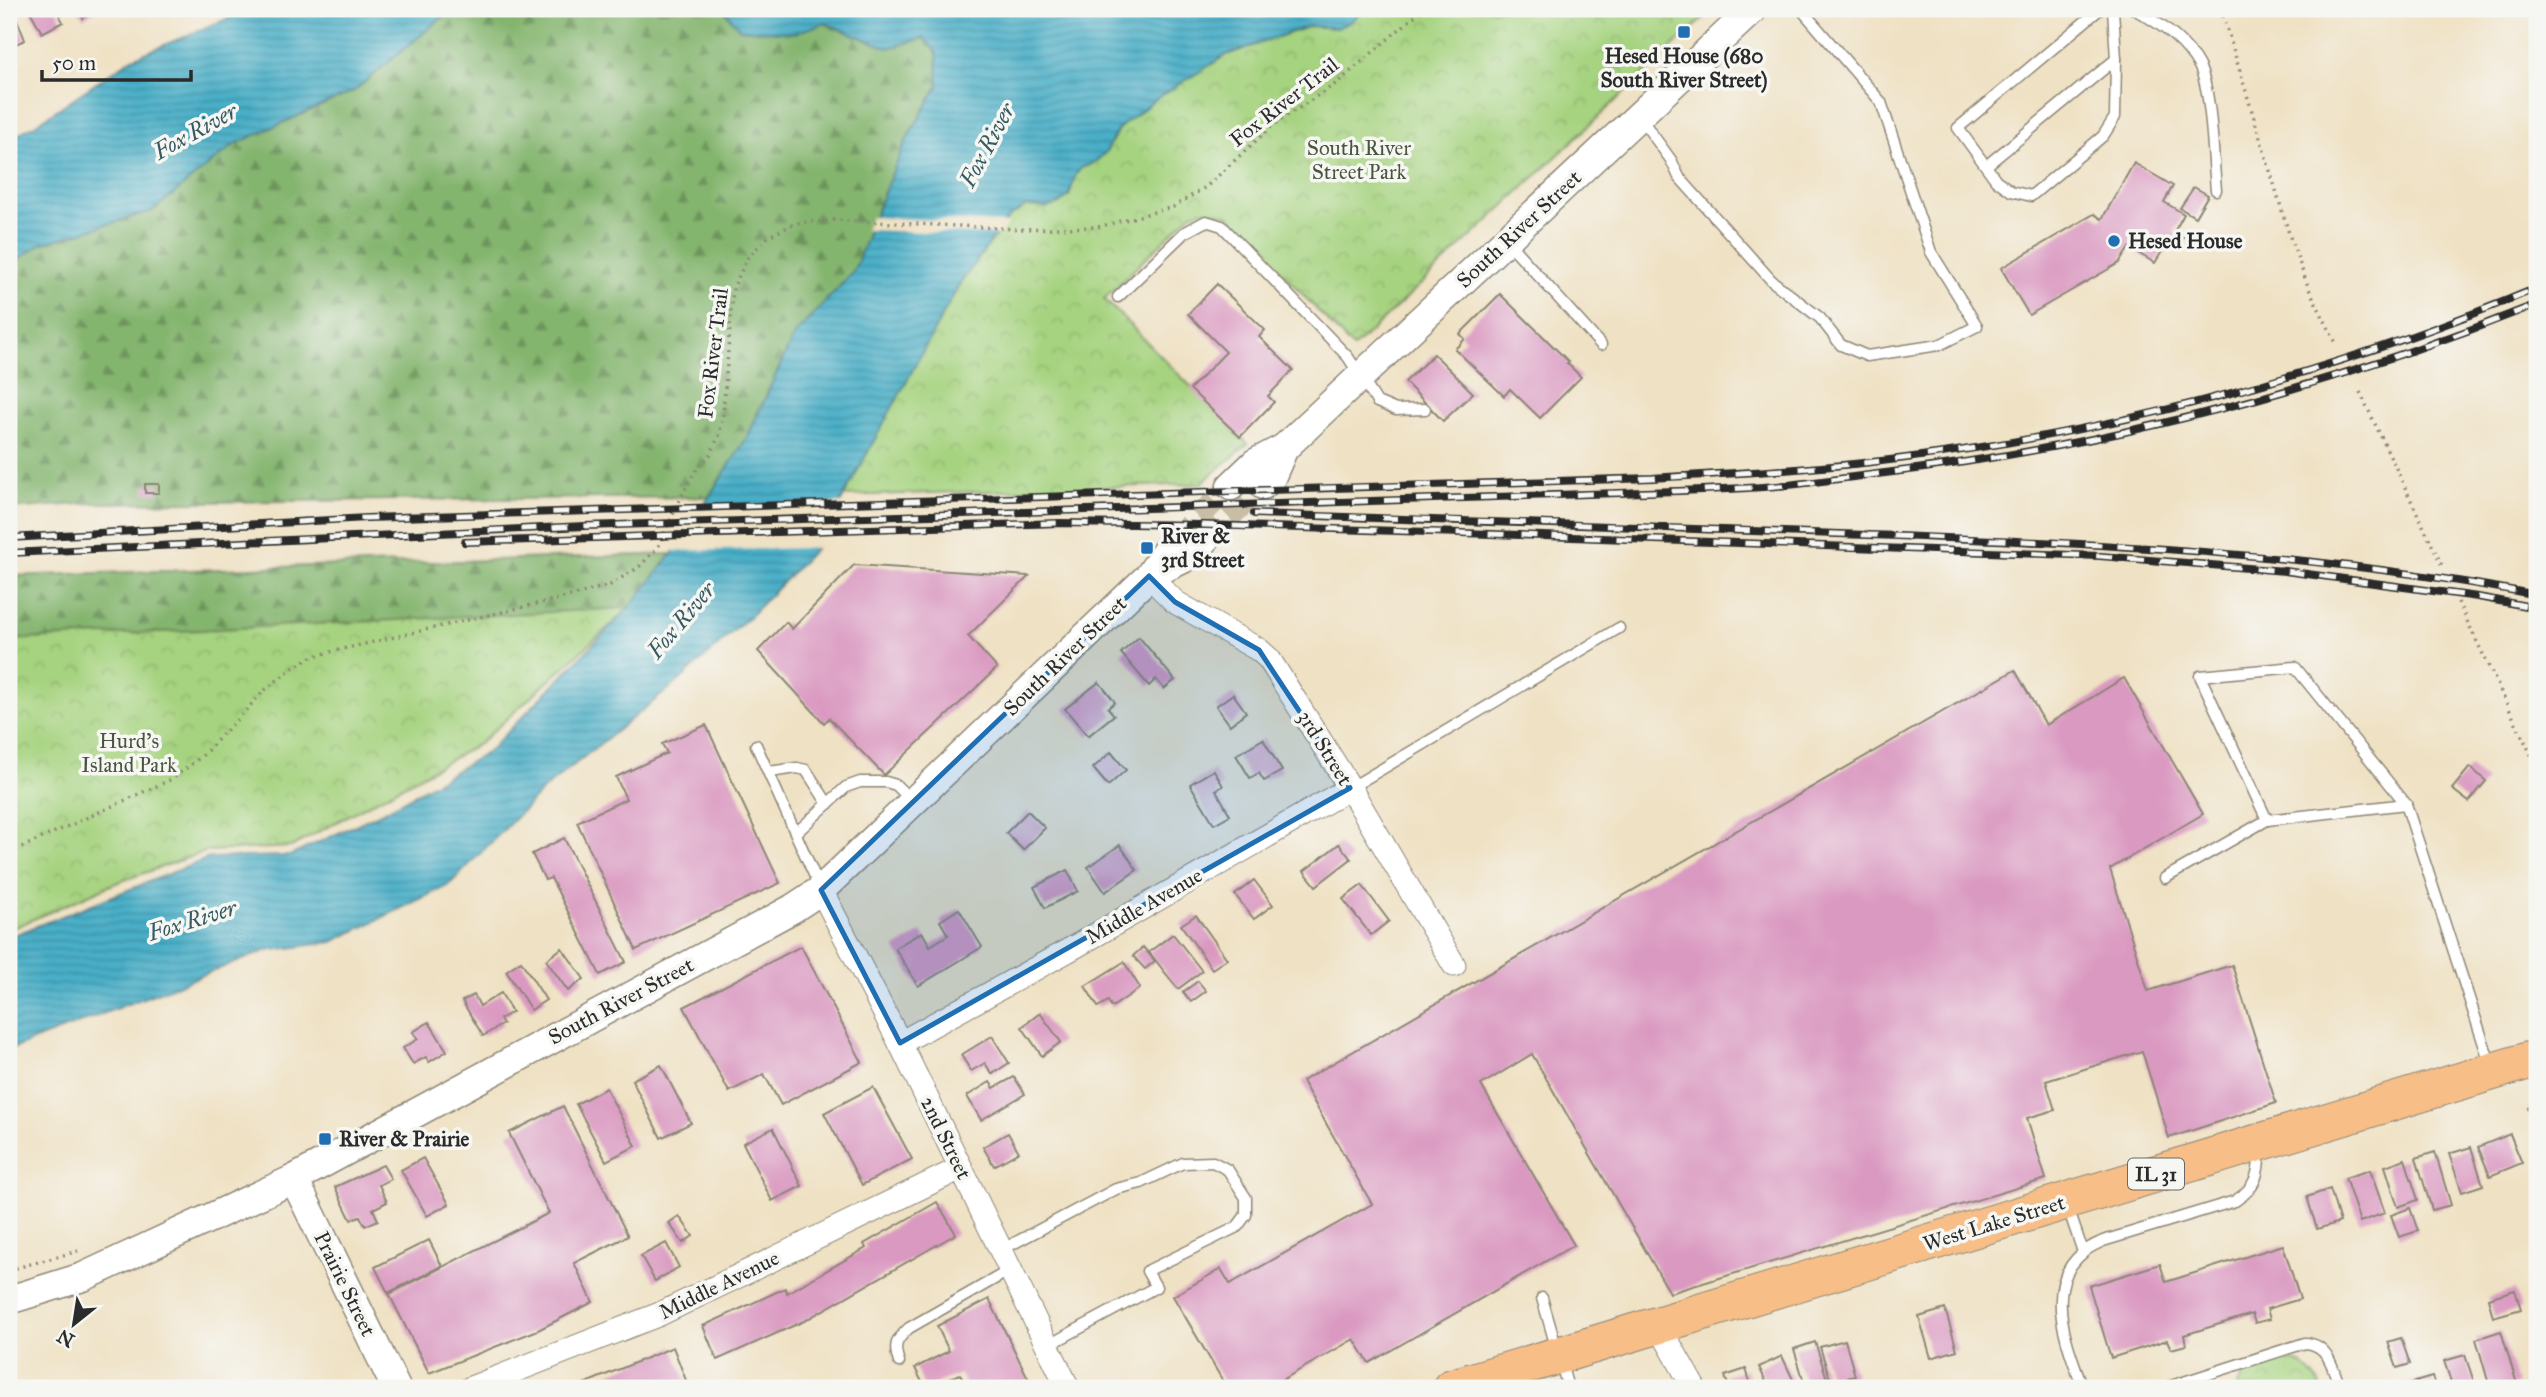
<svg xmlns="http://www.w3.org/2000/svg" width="2546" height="1397" font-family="'IM FELL Great Primer',serif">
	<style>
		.forest { fill: url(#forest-firs); stroke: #58704c; stroke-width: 2 }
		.park { fill: url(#park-crowns); stroke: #687f55; stroke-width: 2 }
		.water { fill: url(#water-rules); stroke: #3a6d7a; stroke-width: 2 }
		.pier { fill: #efe1c3 }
		.building { fill: #da99c1 }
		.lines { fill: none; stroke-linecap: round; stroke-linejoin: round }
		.minor-tunnel { stroke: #c8bda5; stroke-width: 23; stroke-dasharray: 23 11; stroke-linecap: butt }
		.service-casing { stroke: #8d8677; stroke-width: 13 }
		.minor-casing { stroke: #8d8677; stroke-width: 25 }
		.tertiary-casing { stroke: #8d8677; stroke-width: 31 }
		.primary-casing { stroke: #8d8677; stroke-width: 39 }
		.path { stroke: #8d8677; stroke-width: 3.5; stroke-dasharray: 2 5; stroke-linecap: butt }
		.service { stroke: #fff; stroke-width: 10 }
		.minor { stroke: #fff; stroke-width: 23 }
		.tertiary { stroke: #fff; stroke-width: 28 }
		.primary { stroke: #f7be87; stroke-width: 37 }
		.rail-casing { stroke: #2b2b2b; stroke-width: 8 }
		.rail { stroke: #f6f6f2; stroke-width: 5; stroke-dasharray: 16; stroke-linecap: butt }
		.marked { fill: #1f6fb2; fill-opacity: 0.2; stroke: #1f6fb2; stroke-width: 5; stroke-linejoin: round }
		.poi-dot { fill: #1f6fb2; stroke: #f6f6f2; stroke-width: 2.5 }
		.labels { text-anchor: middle; stroke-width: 7; stroke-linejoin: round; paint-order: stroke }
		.shield { fill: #f6f6f2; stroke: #686867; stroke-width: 2 }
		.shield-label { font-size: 19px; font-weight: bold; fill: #2b2b2b }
		.poi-label { font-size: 21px; font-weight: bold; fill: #2b2b2b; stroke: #f6f6f2; text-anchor: start }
		.street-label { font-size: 21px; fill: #2b2b2b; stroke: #f6f6f2 }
		.park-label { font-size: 21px; fill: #4a5540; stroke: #f6f6f2 }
		.water-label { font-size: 23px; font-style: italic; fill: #365962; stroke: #f6f6f2 }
	</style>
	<defs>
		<pattern id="forest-firs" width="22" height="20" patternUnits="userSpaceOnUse" patternTransform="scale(1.75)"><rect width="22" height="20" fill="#84b56e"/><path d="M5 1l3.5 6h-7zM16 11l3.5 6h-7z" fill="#6c935b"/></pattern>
		<pattern id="park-crowns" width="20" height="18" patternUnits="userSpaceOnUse" patternTransform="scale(1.75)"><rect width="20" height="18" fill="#a6d37f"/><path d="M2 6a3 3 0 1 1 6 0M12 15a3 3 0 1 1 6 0" fill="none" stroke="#8fb56e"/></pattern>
		<pattern id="water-rules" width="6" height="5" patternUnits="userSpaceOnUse" patternTransform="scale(1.75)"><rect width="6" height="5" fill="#49afc8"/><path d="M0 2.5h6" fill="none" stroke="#3d8fa3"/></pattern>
	</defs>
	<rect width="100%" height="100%" fill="#f6f6f2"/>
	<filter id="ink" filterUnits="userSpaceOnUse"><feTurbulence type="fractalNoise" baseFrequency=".0143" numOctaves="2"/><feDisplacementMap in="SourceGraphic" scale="14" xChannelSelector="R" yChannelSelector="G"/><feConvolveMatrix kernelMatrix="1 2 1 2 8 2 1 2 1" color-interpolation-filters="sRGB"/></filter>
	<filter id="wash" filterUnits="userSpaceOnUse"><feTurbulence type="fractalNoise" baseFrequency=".00686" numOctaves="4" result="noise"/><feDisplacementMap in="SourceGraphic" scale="28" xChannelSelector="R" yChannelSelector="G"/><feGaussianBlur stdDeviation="1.57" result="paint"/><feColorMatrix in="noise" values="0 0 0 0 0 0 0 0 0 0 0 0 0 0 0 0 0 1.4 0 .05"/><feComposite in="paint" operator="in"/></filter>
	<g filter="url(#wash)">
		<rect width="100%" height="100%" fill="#efe1c3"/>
		<g class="forest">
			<polygon points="452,9 723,9 740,29 794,33 824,23 888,48 924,38 937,53 938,86 907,139 883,195 854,271 794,335 747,438 709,497 93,503 9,509 9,265 41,244 152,211 235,144 354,91"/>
			<polygon points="672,554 629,608 9,640 9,576"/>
		</g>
		<g class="park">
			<polygon points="1365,9 1713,9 1353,348 1228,215 1205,210 1192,213 1104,299 1248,444 1200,484 843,496 959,285 1009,217 1027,206 1046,208 1069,196 1075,176 1081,168 1094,163 1106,152 1118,129 1156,99 1226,55 1310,26 1337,28 1350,22"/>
			<polygon points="629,608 479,744 291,847 207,851 113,884 9,930 9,640"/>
			<path d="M2274 1358C2296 1359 2312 1367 2321 1388H2237C2243 1371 2256 1362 2274 1358Z"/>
		</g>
		<g class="water">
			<polygon points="251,9 452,9 354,91 235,144 152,211 41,244 9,265 9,139 36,124 133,58"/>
			<polygon points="723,9 1365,9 1350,22 1336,28 1309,26 1226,55 1156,99 1118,129 1106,152 1094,163 1081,168 1075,176 1069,196 1059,204 1046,208 1027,206 1009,217 959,285 815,549 753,613 679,681 545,788 449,885 332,942 265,951 9,1050 9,937 209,858 290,856 385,811 488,752 629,608 672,554 747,438 794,335 854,271 883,195 907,139 938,86 937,53 924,38 888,48 825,23 794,33 740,29"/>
		</g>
		<g class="pier">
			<polygon points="871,217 1009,223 1000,235 866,230"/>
			<polygon points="843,503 819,548 670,551 698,508"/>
		</g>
		<g id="blocks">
			<g class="building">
				<polygon points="9,9 13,9 25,40 11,46 14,52 9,54"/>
				<polygon points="29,9 56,9 63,22 42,33"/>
				<polygon points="78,9 98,9 83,18"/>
				<polygon points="2134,163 2173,186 2164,202 2184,214 2174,232 2183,238 2176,250 2166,245 2155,263 2129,248 2119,263 2029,315 2001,268 2094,214 2102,219"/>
				<polygon points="2194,187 2208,195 2195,217 2180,208"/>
				<polygon points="1217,284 1265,330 1259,337 1293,370 1268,396 1274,402 1240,437 1190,389 1226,352 1188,314"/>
				<polygon points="1500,294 1569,362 1567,363 1581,377 1540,418 1510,389 1504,396 1455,349 1465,339 1460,334"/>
				<polygon points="1434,354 1473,393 1443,421 1405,382"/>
				<rect x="145" y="484" width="14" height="9"/>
				<polygon points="854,565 1029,576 968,636 997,668 884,775 829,718 824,723 758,651 786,622 792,629"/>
				<polygon points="1139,637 1175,680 1164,689 1156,679 1149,686 1121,653"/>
				<polygon points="2015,670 2046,725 2124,678 2203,814 2110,869 2148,991 2232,965 2276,1103 2169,1138 2142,1051 2046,1081 2055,1110 2027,1118 2046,1179 1670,1293 1532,1054 1481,1085 1574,1245 1369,1363 1354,1339 1268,1388 1227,1388 1173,1296 1221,1269 1230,1284 1372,1204 1302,1081"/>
				<polygon points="1099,682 1115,702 1108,708 1114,715 1088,736 1065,709"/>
				<polygon points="1233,694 1246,712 1230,725 1216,706"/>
				<polygon points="706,725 780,883 636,950 577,822 626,799 616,777 667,753 662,744"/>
				<polygon points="1263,739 1282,771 1264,781 1259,773 1250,778 1236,755"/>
				<polygon points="1111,752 1126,770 1108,786 1093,768"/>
				<polygon points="2470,767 2486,781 2469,802 2452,789"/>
				<polygon points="1214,770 1223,786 1216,790 1230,815 1214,824 1190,784"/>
				<polygon points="1028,811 1045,828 1023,850 1006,833"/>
				<polygon points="564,838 626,962 600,975 551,878 545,880 532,854"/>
				<polygon points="1339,844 1351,859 1316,886 1304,871"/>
				<polygon points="1120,845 1137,870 1105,892 1088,867"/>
				<polygon points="1067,870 1078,891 1045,908 1034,887"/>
				<polygon points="1254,880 1273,905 1254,919 1235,895"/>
				<polygon points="1362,885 1389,921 1371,935 1343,899"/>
				<polygon points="959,909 982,947 918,986 895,948 922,932 930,946 948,935 940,921"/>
				<polygon points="1196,915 1227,959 1212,969 1181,925"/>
				<polygon points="1173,934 1202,971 1178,989 1149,952"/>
				<polygon points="801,946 862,1062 781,1105 764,1074 729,1092 684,1007"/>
				<polygon points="1143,947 1155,961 1145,969 1133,956"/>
				<polygon points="562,948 584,979 568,991 546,960"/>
				<polygon points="521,961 546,1000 531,1010 506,971"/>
				<polygon points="1124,962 1140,988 1112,1007 1108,1001 1098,1007 1085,986"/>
				<polygon points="1198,981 1206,991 1191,1002 1183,992"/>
				<polygon points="501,993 512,1012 500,1019 503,1024 483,1036 462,1001 474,995 480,1006"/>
				<polygon points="1040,1013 1061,1042 1042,1056 1022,1027"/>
				<polygon points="429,1022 447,1051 429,1062 426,1057 413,1064 403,1048 418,1039 413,1032"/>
				<polygon points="992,1036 1009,1063 992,1074 985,1063 971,1071 961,1055"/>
				<polygon points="661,1065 691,1123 661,1138 632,1080"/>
				<polygon points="1014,1077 1025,1094 981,1120 967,1096 990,1082 994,1088"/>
				<polygon points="873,1087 912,1159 862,1185 824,1113"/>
				<polygon points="606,1088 636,1146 606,1161 576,1104"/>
				<polygon points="2537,1105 2537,1131 2528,1108"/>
				<polygon points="563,1106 628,1236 574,1263 593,1302 538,1330 429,1373 389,1294 549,1213 509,1133"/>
				<polygon points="773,1128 802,1186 772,1201 743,1143"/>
				<polygon points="1008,1133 1019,1152 994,1166 983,1147"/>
				<polygon points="2510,1134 2522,1163 2490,1176 2478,1147"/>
				<polygon points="2471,1147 2483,1185 2462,1192 2449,1154"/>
				<polygon points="2435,1152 2451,1205 2432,1210 2416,1158"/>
				<polygon points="423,1158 449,1204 427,1216 401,1170"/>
				<polygon points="2405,1159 2418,1200 2398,1207 2385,1166"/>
				<polygon points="383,1165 391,1179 379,1185 387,1202 373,1209 378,1220 365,1226 360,1216 351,1220 335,1187"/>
				<polygon points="2370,1170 2385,1213 2360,1222 2345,1178"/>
				<polygon points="2330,1189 2340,1222 2317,1229 2307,1197"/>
				<polygon points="937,1202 956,1234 804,1321 717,1360 703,1326 785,1288 787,1293 866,1248 864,1244"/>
				<polygon points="2410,1208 2418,1231 2399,1237 2391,1215"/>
				<polygon points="679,1216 693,1236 683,1243 669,1223"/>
				<polygon points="429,1240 442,1266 388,1293 375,1267"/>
				<polygon points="666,1243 679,1267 655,1281 641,1256"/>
				<polygon points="2283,1245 2300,1299 2267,1309 2270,1319 2255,1323 2252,1314 2184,1335 2186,1345 2171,1349 2167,1340 2111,1358 2089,1286 2160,1264 2166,1282"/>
				<polygon points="2515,1290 2521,1309 2493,1317 2488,1298"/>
				<polygon points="989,1299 1033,1388 967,1388 960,1374 925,1388 915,1368 949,1351 937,1326"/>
				<polygon points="1945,1309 1957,1350 1931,1358 1919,1317"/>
				<polygon points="2501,1331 2517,1384 2501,1388 2490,1388 2476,1339"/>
				<polygon points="2401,1338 2410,1364 2397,1368 2388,1342"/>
				<polygon points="1845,1340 1855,1376 1831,1382 1820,1347"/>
				<polygon points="1815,1342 1830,1388 1806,1388 1794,1349"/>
				<polygon points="673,1347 689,1388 574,1388"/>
				<polygon points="2465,1355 2476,1388 2453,1388 2444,1361"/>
				<polygon points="1782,1356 1797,1388 1769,1388 1759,1367"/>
				<polygon points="1746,1369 1752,1388 1729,1388 1725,1376"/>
				<polygon points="2432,1377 2436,1388 2409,1388 2408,1384"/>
			</g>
		</g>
	</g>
	<g filter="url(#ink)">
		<use href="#blocks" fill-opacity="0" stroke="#8d8677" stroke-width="2"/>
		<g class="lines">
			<g class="minor-tunnel">
				<polyline points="1173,541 1231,486"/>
				<polyline points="1204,541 1263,485"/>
			</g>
			<defs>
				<g id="service">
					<polyline points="2100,9 1958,128 1996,180 2011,191 2031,196 2103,136 2115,117 2116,59 2113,9"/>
					<path d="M2134 9C2158 22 2185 40 2199 66 2212 91 2213 159 2216 190"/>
					<polyline points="1639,116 1671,160 1679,177 1772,281 1820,318 1841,345 1867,356 1939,345 1977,326 1931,252 1881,102 1801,9"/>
					<polyline points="1986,166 2116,59"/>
					<polyline points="1506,240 1601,345"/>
					<polyline points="1118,297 1184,233 1206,221 1222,226 1348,357 1377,402 1396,410 1425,409"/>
					<polyline points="756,745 820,888"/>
					<polyline points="769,772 797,768 806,770 828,804"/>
					<polyline points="1350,788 1619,628"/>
					<polyline points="2267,820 2406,804"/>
					<polyline points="797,832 846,787 860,782 886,782 896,785 911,800"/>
					<polyline points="2165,878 2267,820 2200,676 2295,667 2406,804 2491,1066"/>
					<polyline points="2067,1205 2083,1252"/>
					<polyline points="1001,1250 1116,1189 1141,1183 1183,1163 1213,1162 1228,1170 1246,1198 1246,1215 1237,1227 1147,1271 1156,1287 1047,1346"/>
					<polyline points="1542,1298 1568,1388"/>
					<path d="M899 1362C893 1345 896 1340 909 1328L1010 1270"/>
					<path d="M2083 1388C2068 1347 2041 1285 2084 1252 2089 1247 2097 1244 2103 1241L2235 1201C2256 1188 2260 1172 2259 1149"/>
					<path d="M2165 1388 2305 1343C2329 1344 2333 1369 2340 1388"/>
				</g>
				<g id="minor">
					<polyline points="1149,576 1175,602 1259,650 1269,659 1350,788 1454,965"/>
					<polyline points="821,890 900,1043 1068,1388"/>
					<polyline points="900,1043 1078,945 1350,788"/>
					<polyline points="1658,1324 1694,1388"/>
					<polyline points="471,1388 660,1314 961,1168"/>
				</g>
				<g id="tertiary">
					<polyline points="1263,485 1271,478 1284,448"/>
					<polyline points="1231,486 1255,463 1284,448 1753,9"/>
					<polyline points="1152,574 1189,556 1204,541"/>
					<polyline points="294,1179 396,1388"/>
					<polyline points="9,1300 83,1277 294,1179 792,909 821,890 1149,576 1173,541"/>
				</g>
				<polyline id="primary" points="1451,1388 2537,1058"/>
			</defs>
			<use href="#service" class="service-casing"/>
			<use href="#minor" class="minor-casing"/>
			<use href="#tertiary" class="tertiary-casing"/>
			<use href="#primary" class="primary-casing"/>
			<g class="path">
				<polyline points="2221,9 2291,240 2309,289 2337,345"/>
				<polyline points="2360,392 2443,568"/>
				<polyline points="2458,602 2537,767"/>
				<polyline points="9,853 172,779 202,756 265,690 291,669 313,656 575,595 610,585 639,567 658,547 683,493 694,473 710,455 719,436 723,414 733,288 748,257 769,236 796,223 834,220 1020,229 1098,227 1173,207 1206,187 1273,125 1337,83 1423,9"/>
				<polyline points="9,1270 78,1251"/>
			</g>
			<use href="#service" class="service"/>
			<use href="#minor" class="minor"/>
			<use href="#tertiary" class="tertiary"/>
			<use href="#primary" class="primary"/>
			<defs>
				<g id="rail">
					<path d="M1254 514C1459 520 1664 528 1868 535 2092 543 2316 552 2537 595"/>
					<path d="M9 538 367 518 1653 478C1737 473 1822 469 1906 458 2123 430 2335 372 2537 288"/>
					<polyline points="465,542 1059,523 1204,525 1462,533 2100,556 2285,571 2478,597 2537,608"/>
					<path d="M9 553 585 526 1619 493C1671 491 1725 490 1777 486 1811 483 1844 478 1877 474 2105 447 2325 389 2537 304"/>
				</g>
			</defs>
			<use href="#rail" class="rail-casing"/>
			<use href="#rail" class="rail"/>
		</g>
	</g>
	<path class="marked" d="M1149 576 1175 602 1259 650 1350 788 900 1043 821 890Z"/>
	<g class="poi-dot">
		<rect x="1677" y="25" width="14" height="14" rx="3.5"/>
		<circle cx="2114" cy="241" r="7"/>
		<rect x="1140" y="541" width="14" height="14" rx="3.5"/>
		<rect x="318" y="1132" width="14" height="14" rx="3.5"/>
	</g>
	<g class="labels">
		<rect class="shield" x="2128" y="1158.5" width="56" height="31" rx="5"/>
		<g class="shield-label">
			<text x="2156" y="1181">IL 31</text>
		</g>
		<g class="poi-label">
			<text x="1684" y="63" text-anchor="middle">Hesed House (680<tspan x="1684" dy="24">South River Street)</tspan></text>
			<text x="2128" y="248">Hesed House</text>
			<text x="1161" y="543">River &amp;<tspan x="1161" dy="24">3rd Street</tspan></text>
			<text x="339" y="1146">River &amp; Prairie</text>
		</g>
		<g class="street-label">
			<text transform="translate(1284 102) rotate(-38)" y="7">Fox River Trail</text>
			<text transform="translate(1519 229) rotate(-43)" y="7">South River Street</text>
			<text transform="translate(713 353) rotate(-83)" y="7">Fox River Trail</text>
			<text transform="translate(1065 656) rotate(-44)" y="7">South River Street</text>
			<text transform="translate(1325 748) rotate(58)" y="7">3rd Street</text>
			<text transform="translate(1144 906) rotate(-30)" y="7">Middle Avenue</text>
			<text transform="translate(621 1001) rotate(-28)" y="7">South River Street</text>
			<text transform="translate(946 1138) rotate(64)" y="7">2nd Street</text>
			<text transform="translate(1994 1223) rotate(-17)" y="7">West Lake Street</text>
			<text transform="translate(345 1284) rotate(64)" y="7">Prairie Street</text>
			<text transform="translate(719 1285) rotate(-26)" y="7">Middle Avenue</text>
		</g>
		<g class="park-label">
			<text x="1359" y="155">South River<tspan x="1359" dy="24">Street Park</tspan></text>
			<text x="129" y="748">Hurd's<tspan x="129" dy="24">Island Park</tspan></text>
		</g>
		<g class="water-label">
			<text transform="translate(195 131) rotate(-29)" y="8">Fox River</text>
			<text transform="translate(987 145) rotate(-62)" y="8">Fox River</text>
			<text transform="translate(681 620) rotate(-50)" y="8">Fox River</text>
			<text transform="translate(192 920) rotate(-17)" y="8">Fox River</text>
		</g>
	</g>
	<rect width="2546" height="1397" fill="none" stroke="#f6f6f2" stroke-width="35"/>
	<g transform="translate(74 1324) rotate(210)" stroke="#f6f6f2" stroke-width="5" paint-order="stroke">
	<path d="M0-5L12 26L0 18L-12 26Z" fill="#2b2b2b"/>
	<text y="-10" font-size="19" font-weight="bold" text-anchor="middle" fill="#2b2b2b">N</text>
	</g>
	<path d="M42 70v10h149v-10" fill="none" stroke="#2b2b2b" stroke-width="3.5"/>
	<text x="52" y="70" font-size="21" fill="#2b2b2b" stroke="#f6f6f2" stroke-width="5" paint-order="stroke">50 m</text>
</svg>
